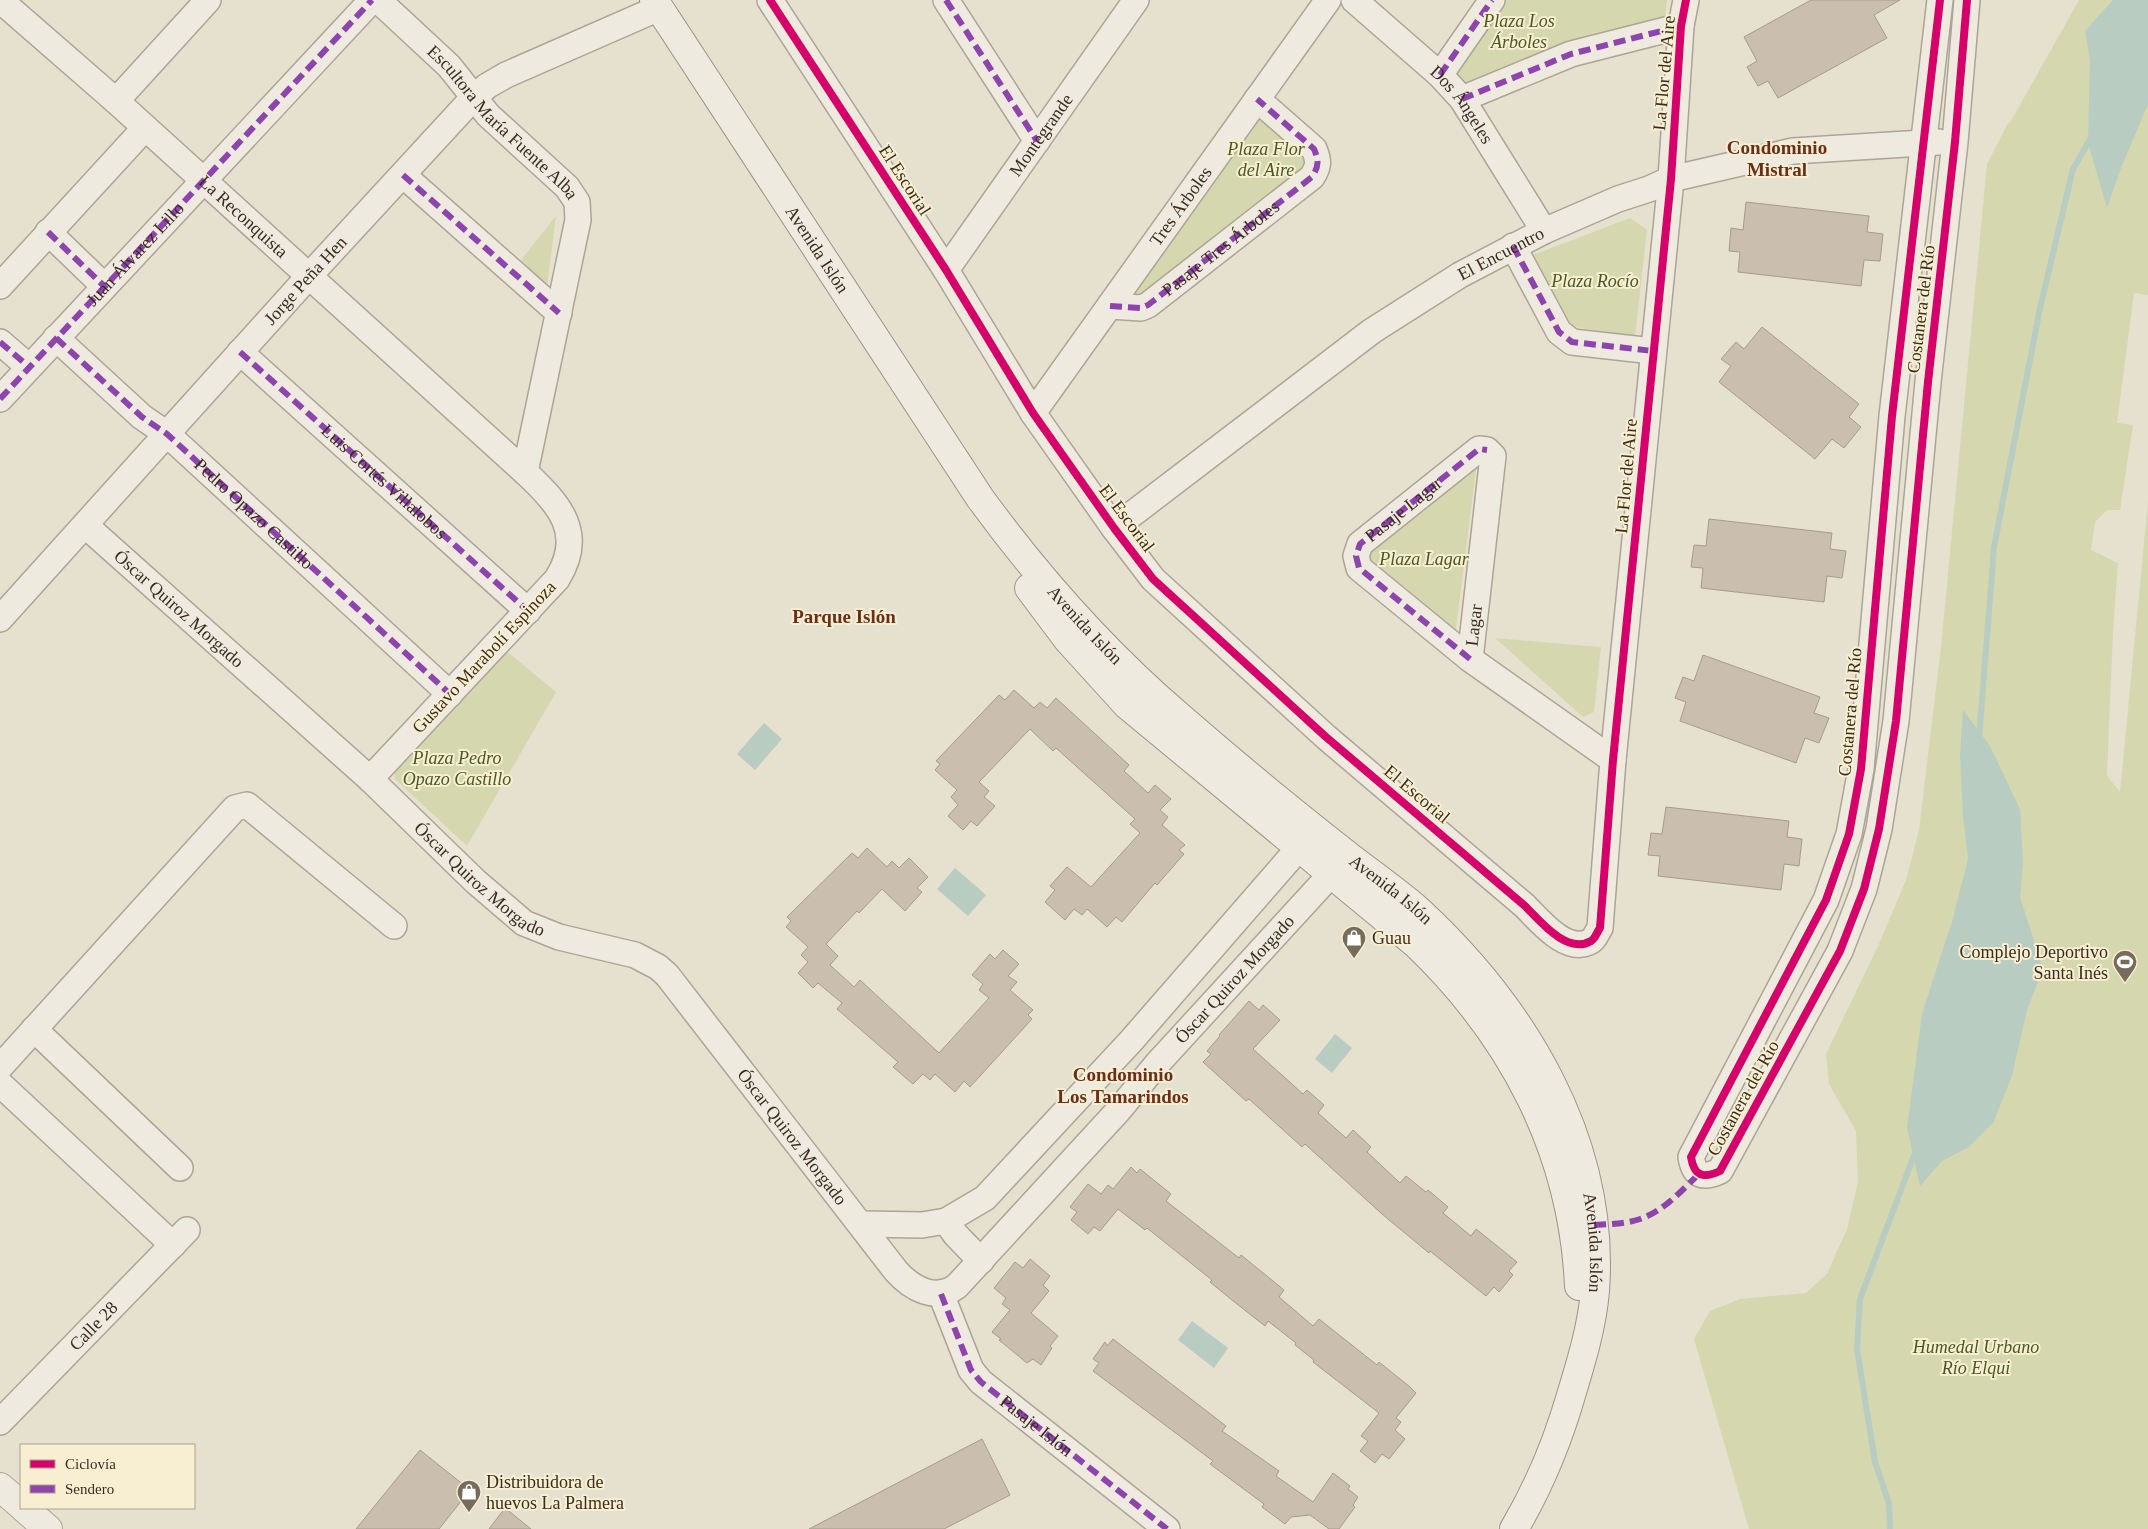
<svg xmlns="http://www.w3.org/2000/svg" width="2148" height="1529" font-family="'Times New Roman',serif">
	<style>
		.green { fill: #d5d7af }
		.water { fill: #b8ccc1 }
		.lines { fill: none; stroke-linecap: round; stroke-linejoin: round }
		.stream { stroke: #b8ccc1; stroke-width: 6 }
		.building { fill: #cabeae; stroke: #a79b8c }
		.minor-casing { stroke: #aca596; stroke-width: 28 }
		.tertiary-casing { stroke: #aca596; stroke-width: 30 }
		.secondary-casing { stroke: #9b9486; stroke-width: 30 }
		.minor { stroke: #eeeae0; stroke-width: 25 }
		.tertiary { stroke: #eeeae0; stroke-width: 28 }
		.secondary { stroke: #eeeae0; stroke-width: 28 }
		.quiet { stroke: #8e44ad; stroke-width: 6; stroke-dasharray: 12 6; stroke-linecap: butt }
		.cycleway-casing { stroke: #f8efd3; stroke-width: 11 }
		.cycleway { stroke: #d6006c; stroke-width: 8 }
		.labels { text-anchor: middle; stroke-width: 4; stroke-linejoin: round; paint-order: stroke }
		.park-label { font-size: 18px; font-style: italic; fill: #495923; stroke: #f8efd3 }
		.street-label { font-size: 18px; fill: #3b2d1d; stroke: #f8efd3 }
		.poi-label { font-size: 18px; fill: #3b2d1d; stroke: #f8efd3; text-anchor: start }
		.neighbourhood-label { font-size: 19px; font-weight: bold; fill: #6b2e1a; stroke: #f8efd3 }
	</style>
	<rect width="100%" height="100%" fill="#e6e0ce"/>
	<g class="green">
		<polygon points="1503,0 1667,0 1665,21 1466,86 1455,71"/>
		<polygon points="2079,0 2148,0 2148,295 2134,293 2117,423 2133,425 2120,510 2107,510 2095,522 2091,550 2118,563 2113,631 2107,776 2120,792 2148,502 2148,1529 1749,1529 1694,1339 1710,1311 1740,1299 1806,1293 1827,1274 1847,1229 1858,1181 1856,1131 1829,1084 1826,1054 1879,944 1906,880 1919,830 1941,647 1987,164 2007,125 2011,121"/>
		<polygon points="1263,117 1305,154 1307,169 1145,294 1131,294 1256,119"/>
		<polygon points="556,216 547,286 521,260"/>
		<polygon points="1630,218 1647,230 1635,337 1569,326 1563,319 1533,255"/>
		<polygon points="1472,469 1476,470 1455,636 1367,561 1369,551"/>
		<polygon points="1495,638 1601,647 1594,712 1583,717"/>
		<polygon points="504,649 556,692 467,846 395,779 394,767"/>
	</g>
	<g class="water">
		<polygon points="2113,0 2148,0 2148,104 2121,168 2107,208 2088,143 2090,60 2085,31"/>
		<polygon points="1963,710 1990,746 2020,809 2023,862 2020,897 2043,969 2027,1010 2012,1076 1993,1123 1969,1147 1942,1161 1920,1186 1907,1128 1922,1014 1953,918 1968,859 1963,816 1960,755"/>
		<polygon points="764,723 782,739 755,770 737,754"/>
		<polygon points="955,868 986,895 968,916 937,889"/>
		<polygon points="1335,1034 1352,1048 1332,1073 1315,1059"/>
		<polygon points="1192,1321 1228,1348 1214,1368 1178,1340"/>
	</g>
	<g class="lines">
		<g class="stream">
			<polyline points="1979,739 1994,547 2040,308 2073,169 2092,136"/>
			<polyline points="1890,1529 1889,1504 1875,1462 1857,1349 1860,1299 1916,1150"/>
		</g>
	</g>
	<g class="building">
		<polygon points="1811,0 1900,0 1874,15 1887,38 1778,98 1768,81 1758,86 1747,67 1757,61 1744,37"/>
		<polygon points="1746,202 1869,216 1867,232 1883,234 1880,261 1864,260 1861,286 1738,272 1740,252 1729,251 1731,228 1743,230"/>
		<polygon points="1762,327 1859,404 1849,417 1861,427 1844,448 1832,439 1815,459 1719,382 1731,366 1721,359 1736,342 1744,349"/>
		<polygon points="1709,519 1832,533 1830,549 1846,551 1842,578 1827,576 1824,602 1701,588 1703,568 1691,567 1694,545 1706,546"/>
		<polygon points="1703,655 1820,697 1814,713 1829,718 1819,743 1805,738 1796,763 1680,721 1686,702 1675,698 1683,677 1694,681"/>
		<polygon points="1014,690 1034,708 1040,702 1047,708 1056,698 1129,765 1124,771 1148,793 1155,785 1171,799 1160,810 1168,817 1162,825 1185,845 1179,850 1184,854 1157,885 1155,883 1122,922 1116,917 1107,927 1087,909 1082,915 1074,909 1065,920 1045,902 1055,890 1050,886 1067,867 1091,887 1140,833 1130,824 1135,819 1056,748 1053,751 1030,729 979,782 989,791 984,797 995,806 977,826 971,821 963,830 948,816 958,805 951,797 957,790 935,770 940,764 936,761 999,695 1005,700"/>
		<polygon points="1666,807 1789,821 1787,837 1802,839 1799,866 1784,864 1781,890 1658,876 1660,856 1648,855 1651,833 1662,834"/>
		<polygon points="867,848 887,867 892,861 899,868 909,858 928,877 917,888 922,892 905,911 882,889 859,913 857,911 826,944 838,956 830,965 854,987 860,980 939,1053 989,998 979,990 983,984 972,975 990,954 995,959 1003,950 1019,964 1008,976 1017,982 1010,990 1033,1010 1028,1015 1032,1019 970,1087 964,1081 955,1092 935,1074 930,1080 923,1074 913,1084 893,1067 898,1062 837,1009 842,1003 818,983 813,988 798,973 808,962 801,955 808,947 786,927 791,921 787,917 852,853 858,858"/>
		<polygon points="1249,1001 1259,1010 1263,1005 1280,1020 1253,1049 1303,1094 1307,1090 1324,1105 1318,1113 1346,1138 1353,1130 1371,1147 1367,1152 1400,1183 1406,1176 1426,1192 1428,1190 1448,1207 1443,1213 1471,1236 1476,1229 1517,1262 1509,1271 1513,1275 1499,1292 1494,1287 1486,1296 1430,1251 1429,1253 1382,1214 1305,1144 1302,1147 1249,1099 1246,1101 1203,1062 1211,1054 1207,1051 1220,1036 1219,1035"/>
		<polygon points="1131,1167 1137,1173 1140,1169 1171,1194 1166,1201 1239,1258 1241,1255 1284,1290 1279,1297 1313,1326 1319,1319 1377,1365 1379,1362 1410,1387 1416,1393 1396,1418 1401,1422 1395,1430 1405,1439 1389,1459 1382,1454 1375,1463 1360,1451 1368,1441 1361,1436 1379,1413 1313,1362 1314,1360 1295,1345 1296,1343 1268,1321 1265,1326 1232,1300 1210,1282 1212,1280 1147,1228 1145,1230 1118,1209 1100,1231 1094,1227 1088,1234 1071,1220 1077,1212 1070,1207 1088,1184 1101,1194 1108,1185 1113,1189"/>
		<polygon points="1030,1259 1050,1276 1043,1285 1049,1291 1031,1313 1058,1336 1050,1346 1052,1348 1041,1365 1033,1359 1027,1363 999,1340 1001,1339 992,1332 1010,1310 1002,1304 1006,1298 994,1288 1015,1262 1023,1268"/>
		<polygon points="1113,1339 1226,1426 1222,1431 1279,1471 1276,1476 1313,1502 1333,1473 1350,1486 1348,1489 1358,1497 1353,1505 1355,1507 1339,1529 1329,1529 1310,1515 1291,1517 1285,1524 1262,1507 1264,1504 1210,1464 1213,1461 1093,1371 1099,1363 1093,1359 1105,1342 1107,1346"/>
		<polygon points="982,1439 1010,1495 944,1529 809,1529"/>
		<polygon points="420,1450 470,1490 439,1529 356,1529"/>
		<polygon points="505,1508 531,1529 489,1529"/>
	</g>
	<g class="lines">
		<defs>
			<g id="minor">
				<path id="s1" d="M0 0 116 101 525 472C559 504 586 533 557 579L370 779"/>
				<path id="s2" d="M378 0 449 66 488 115 567 187 577 202 578 220 525 472"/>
				<path d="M770 0 946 270 1033 413 1114 528 1153 579 1326 737 1525 906C1540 921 1567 955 1591 941 1595 939 1597 932 1600 928L1613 760 1671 179 1681 26 1686 0"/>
				<polyline points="946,0 1037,141"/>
				<path id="s3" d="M1354 0 1440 75 1462 99 1544 231"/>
				<path d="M1940 0 1892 416 1861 769 1849 834 1826 900 1691 1157C1694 1176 1703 1179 1720 1171L1840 951 1864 889 1879 829 1896 721 1928 382 1955 142 1967 0"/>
				<polyline points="1440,75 1492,0"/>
				<polyline points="1462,99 1571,54 1681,26"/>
				<polyline points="116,101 208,0"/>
				<polyline points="403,175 559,313"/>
				<polyline points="48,232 104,286"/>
				<polyline points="1513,246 1559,332 1572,342 1653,351"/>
				<path id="s4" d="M946 270 1136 0"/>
				<polyline points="0,286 145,128"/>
				<path id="s5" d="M1110 306 1141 308 1148 305 1312 177C1319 166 1319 161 1314 149L1257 99"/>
				<polyline points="56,338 142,417 167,434 450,694"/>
				<polyline points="0,342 29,367"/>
				<polyline points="240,352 528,611"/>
				<polyline points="0,399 372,0"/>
				<path id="s6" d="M1033 413 1328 0"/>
				<path id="s7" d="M85 525 370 779 475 881 524 923 559 937 635 955 658 967 667 975 896 1271C912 1289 936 1302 957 1286L1118 1111 1157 1064 1344 860"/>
				<path id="s8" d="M1114 528 1372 331 1460 275 1544 231 1618 199 1649 189 1671 179 1793 151 1939 142"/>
				<path id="s9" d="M0 619 309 276 474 97 487 86 506 75 659 8"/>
				<path id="s10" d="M1470 659 1493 456 1487 450 1479 449 1360 544 1356 556 1359 568 1470 659 1613 760"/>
				<polyline points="34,1029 180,1168"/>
				<polyline points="0,1067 235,808 247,805 394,926"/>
				<polyline points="0,1084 173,1245"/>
				<polyline points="946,1221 955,1234 981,1261"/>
				<polyline points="862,1224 922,1225 946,1221 985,1198 1131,1041 1312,833"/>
				<path id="s11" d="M941 1294 971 1370 981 1382 1167 1529"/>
				<path id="s12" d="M0 1422 187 1230"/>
			</g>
			<g id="tertiary">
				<polyline points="0,1487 21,1505"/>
				<polyline points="24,1508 48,1529"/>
			</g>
			<g id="secondary">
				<path id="s13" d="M654 0 980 498C1039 579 1105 653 1181 718 1235 765 1290 810 1346 854 1370 873 1395 890 1418 910 1524 1008 1606 1142 1595 1291 1592 1326 1582 1359 1572 1392 1558 1441 1540 1485 1514 1529"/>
				<path d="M1029 588 1068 640 1127 705 1416 944C1512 1036 1573 1151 1579 1286"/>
			</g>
		</defs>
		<use href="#minor" class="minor-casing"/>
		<use href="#tertiary" class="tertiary-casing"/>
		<use href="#secondary" class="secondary-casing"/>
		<use href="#minor" class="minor"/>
		<use href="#tertiary" class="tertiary"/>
		<use href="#secondary" class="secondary"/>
		<g class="quiet">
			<polyline points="946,0 1037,141"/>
			<polyline points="1440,75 1492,0"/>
			<polyline points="1462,99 1571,54 1681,26"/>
			<polyline points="403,175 559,313"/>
			<polyline points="48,232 104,286"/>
			<polyline points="1513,246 1559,332 1572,342 1653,351"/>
			<path d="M1110 306 1141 308 1148 305 1312 177C1319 166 1319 161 1314 149L1257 99"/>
			<path id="s14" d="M56 338 142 417 167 434 450 694"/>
			<polyline points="0,342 29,367"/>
			<path id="s15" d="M240 352 528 611"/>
			<path id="s16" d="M0 399 372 0"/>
			<path id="s17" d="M1470 659 1359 568 1356 556 1360 544 1479 449 1487 450"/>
			<path d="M1594 1225C1610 1224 1625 1224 1640 1219 1664 1211 1682 1190 1699 1174"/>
			<polyline points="941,1294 971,1370 981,1382 1167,1529"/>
		</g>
		<defs>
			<g id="cycleway">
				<path d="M770 0 946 270 1033 413 1114 528 1153 579 1326 737 1525 906C1540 921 1567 955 1591 941 1595 939 1597 932 1600 928L1613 760 1671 179 1681 26 1686 0"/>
				<path d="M1940 0 1892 416 1861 769 1849 834 1826 900 1691 1157C1694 1176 1703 1179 1720 1171L1840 951 1864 889 1879 829 1896 721 1928 382 1955 142 1967 0"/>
			</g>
		</defs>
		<use href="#cycleway" class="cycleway-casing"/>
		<use href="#cycleway" class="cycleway"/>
	</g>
	<defs>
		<symbol id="shop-pin" viewBox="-11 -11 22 30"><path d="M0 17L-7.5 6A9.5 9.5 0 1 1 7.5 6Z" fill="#776c5b" stroke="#f8efd3"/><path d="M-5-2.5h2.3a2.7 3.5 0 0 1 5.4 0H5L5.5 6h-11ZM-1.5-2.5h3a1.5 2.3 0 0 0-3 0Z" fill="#fff"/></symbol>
		<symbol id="stadium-pin" viewBox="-11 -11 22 30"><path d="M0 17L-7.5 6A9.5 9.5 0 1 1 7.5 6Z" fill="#776c5b" stroke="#f8efd3"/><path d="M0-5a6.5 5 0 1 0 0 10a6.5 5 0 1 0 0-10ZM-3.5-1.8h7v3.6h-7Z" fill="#fff"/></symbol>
	</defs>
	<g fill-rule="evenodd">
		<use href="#shop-pin" x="1340" y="924" width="28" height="38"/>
		<use href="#stadium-pin" x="2111" y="948" width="28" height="38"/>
		<use href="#shop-pin" x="455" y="1478" width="28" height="38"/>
	</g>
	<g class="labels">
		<g class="park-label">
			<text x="1519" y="27">Plaza Los<tspan x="1519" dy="21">Árboles</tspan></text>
			<text x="1266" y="155">Plaza Flor<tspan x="1266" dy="21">del Aire</tspan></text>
			<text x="1595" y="287">Plaza Rocío</text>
			<text x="1424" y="565">Plaza Lagar</text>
			<text x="457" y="764">Plaza Pedro<tspan x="457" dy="21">Opazo Castillo</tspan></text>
			<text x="1976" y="1353">Humedal Urbano<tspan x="1976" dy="21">Río Elqui</tspan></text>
		</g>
		<g class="street-label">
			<text transform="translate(1664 73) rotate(-85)" y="6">La Flor del Aire</text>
			<text dy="6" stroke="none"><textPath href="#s3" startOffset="151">Dos Ángeles</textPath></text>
			<text dy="6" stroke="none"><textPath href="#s2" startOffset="175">Escultora María Fuente Alba</textPath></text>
			<text dy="6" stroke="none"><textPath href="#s4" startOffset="165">Montegrande</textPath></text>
			<text transform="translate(905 180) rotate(57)" y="6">El Escorial</text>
			<text dy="6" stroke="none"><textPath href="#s6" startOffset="254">Tres Árboles</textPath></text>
			<text dy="6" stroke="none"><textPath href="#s1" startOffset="326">La Reconquista</textPath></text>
			<text dy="6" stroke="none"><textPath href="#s5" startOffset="131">Pasaje Tres Árboles</textPath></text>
			<text dy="6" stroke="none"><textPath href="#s13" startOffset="298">Avenida Islón</textPath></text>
			<text dy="6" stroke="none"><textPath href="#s16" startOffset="198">Juan Álvarez Lillo</textPath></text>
			<text dy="6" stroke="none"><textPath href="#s8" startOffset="475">El Encuentro</textPath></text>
			<text dy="6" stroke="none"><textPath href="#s9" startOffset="456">Jorge Peña Hen</textPath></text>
			<text transform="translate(1921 309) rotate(-83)" y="6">Costanera del Río</text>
			<text transform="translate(1626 476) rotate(-85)" y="6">La Flor del Aire</text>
			<text dy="6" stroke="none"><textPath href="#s15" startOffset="194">Luis Cortés Villalobos</textPath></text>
			<text dy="6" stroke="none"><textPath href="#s17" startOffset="224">Pasaje Lagar</textPath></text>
			<text dy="6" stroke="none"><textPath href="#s14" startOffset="265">Pedro Opazo Castillo</textPath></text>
			<text transform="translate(1127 518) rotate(53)" y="6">El Escorial</text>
			<text dy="6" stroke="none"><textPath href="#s7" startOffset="126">Óscar Quiroz Morgado</textPath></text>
			<text dy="6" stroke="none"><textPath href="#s13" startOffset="760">Avenida Islón</textPath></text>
			<text dy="6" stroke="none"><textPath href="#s10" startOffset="34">Lagar</textPath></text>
			<text transform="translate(484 657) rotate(-47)" y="6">Gustavo Marabolí Espinoza</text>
			<text transform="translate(1850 712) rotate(-85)" y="6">Costanera del Río</text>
			<text transform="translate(1417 794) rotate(40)" y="6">El Escorial</text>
			<text dy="6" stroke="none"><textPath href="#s7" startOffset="531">Óscar Quiroz Morgado</textPath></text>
			<text dy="6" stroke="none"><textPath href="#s13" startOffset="1165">Avenida Islón</textPath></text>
			<text dy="6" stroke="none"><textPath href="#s7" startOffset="1604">Óscar Quiroz Morgado</textPath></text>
			<text transform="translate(1743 1098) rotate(-61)" y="6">Costanera del Río</text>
			<text dy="6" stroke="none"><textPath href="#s7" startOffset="951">Óscar Quiroz Morgado</textPath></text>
			<text dy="6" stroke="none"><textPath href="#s13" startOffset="1585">Avenida Islón</textPath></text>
			<text dy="6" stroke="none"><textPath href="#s12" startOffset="134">Calle 28</textPath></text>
			<text dy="6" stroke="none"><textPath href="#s11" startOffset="168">Pasaje Islón</textPath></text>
		</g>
		<g class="poi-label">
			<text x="1372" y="944">Guau</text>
			<text x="2108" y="958" text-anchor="end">Complejo Deportivo<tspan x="2108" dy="21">Santa Inés</tspan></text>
			<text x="486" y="1488">Distribuidora de<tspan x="486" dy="21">huevos La Palmera</tspan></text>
		</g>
		<g class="neighbourhood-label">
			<text x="1777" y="154">Condominio<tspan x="1777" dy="22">Mistral</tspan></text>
			<text x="844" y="623">Parque Islón</text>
			<text x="1123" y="1081">Condominio<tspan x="1123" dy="22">Los Tamarindos</tspan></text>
		</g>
	</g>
	<rect x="20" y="1444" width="175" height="65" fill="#f8efd3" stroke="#aca18a"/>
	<rect x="30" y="1460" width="25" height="8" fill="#d6006c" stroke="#aca18a"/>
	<text x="65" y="1469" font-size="15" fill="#3b2d1d">Ciclovía</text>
	<rect x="30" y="1485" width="25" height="8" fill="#8e44ad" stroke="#aca18a"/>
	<text x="65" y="1494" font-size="15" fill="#3b2d1d">Sendero</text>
</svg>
